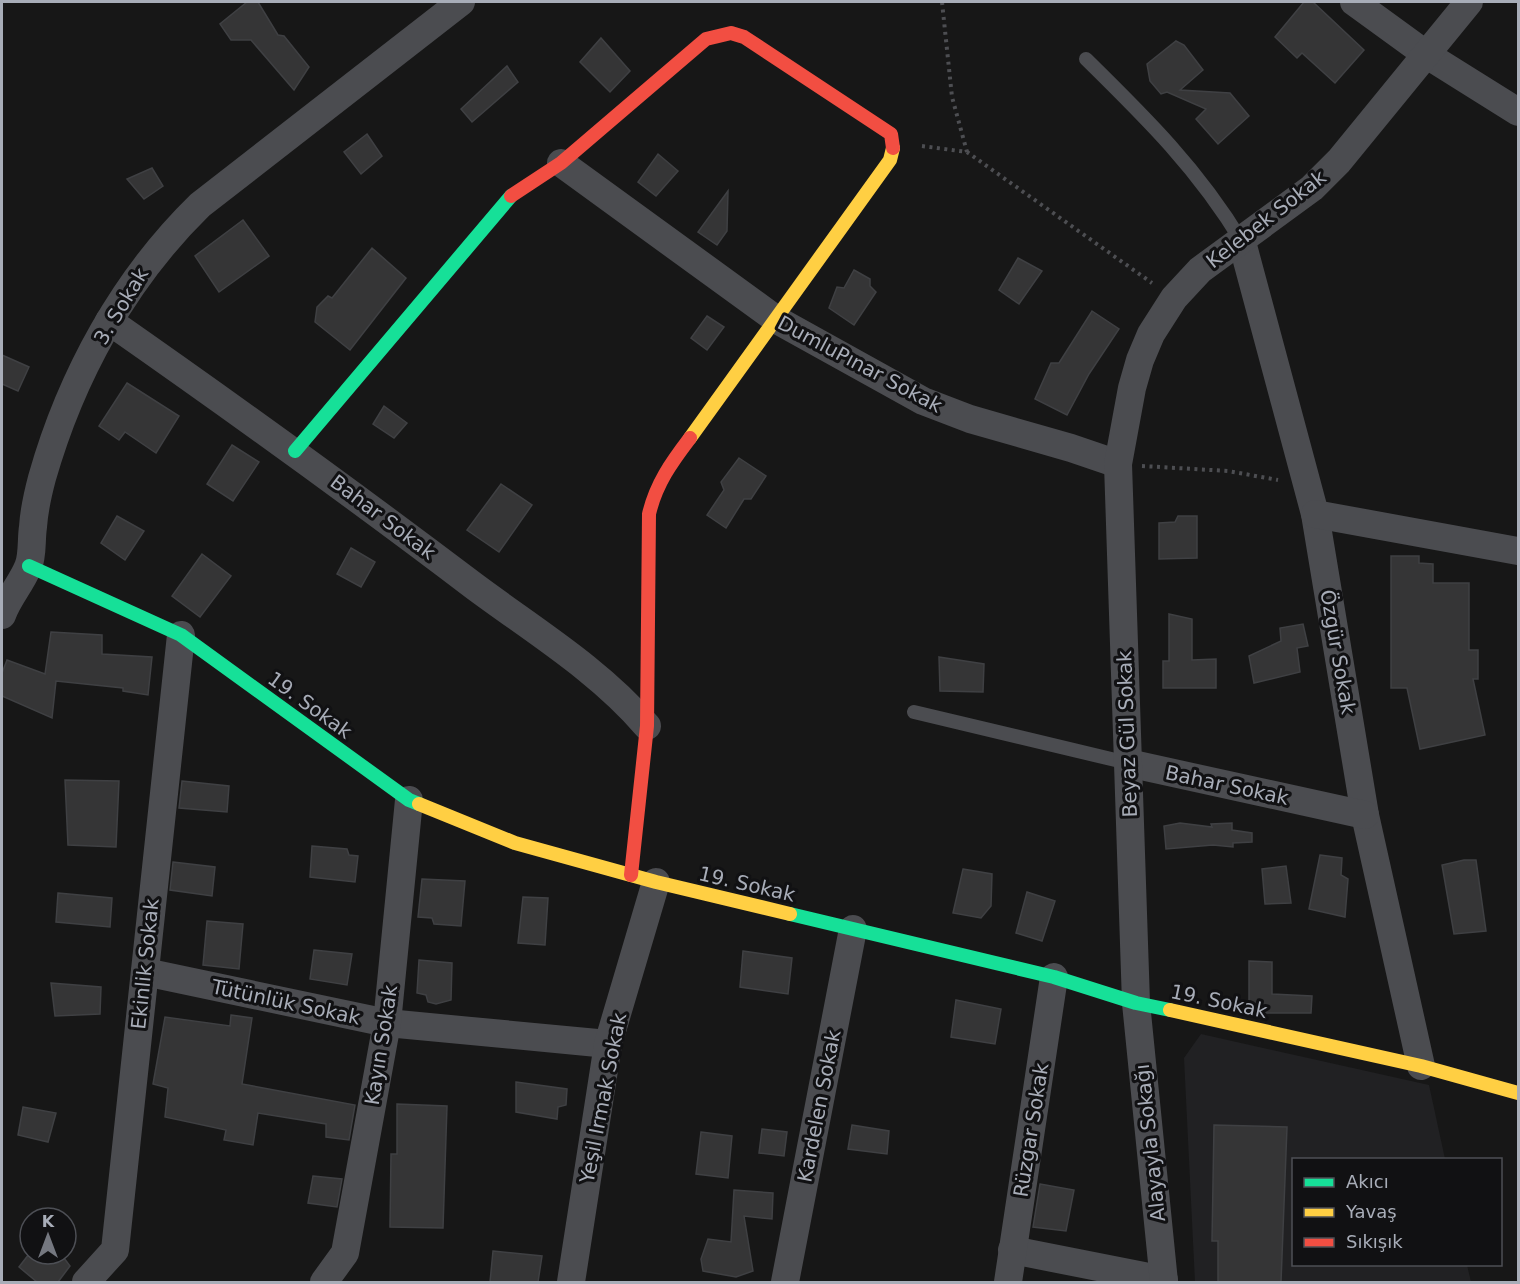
<svg xmlns="http://www.w3.org/2000/svg" width="1520" height="1284" font-family="'DejaVu Sans',sans-serif">
	<style>
		.built { fill: #212123 }
		.building { fill: #353536; stroke: #3f4043; stroke-width: 1.5 }
		.lines { fill: none; stroke-linecap: round; stroke-linejoin: round }
		.path { stroke: #4d4e52; stroke-width: 4; stroke-dasharray: 3 4.5; stroke-linecap: butt }
		.lane { stroke: #4b4c50; stroke-width: 14 }
		.street { stroke: #4b4c50; stroke-width: 28 }
		.fast { stroke: #16e098; stroke-width: 14 }
		.slow { stroke: #ffcf43; stroke-width: 14 }
		.jam { stroke: #f24e42; stroke-width: 14 }
		.labels { text-anchor: middle; stroke-width: 6; stroke-linejoin: round; paint-order: stroke }
		.street-label { font-size: 20px; fill: #a8adb8; stroke: #111113 }
	</style>
	<rect width="100%" height="100%" fill="#171717"/>
	<polygon class="built" points="1201,1034 1429,1085 1445,1159 1294,1160 1294,1264 1467,1265 1471,1282 1195,1282 1184,1058"/>
	<g class="building">
		<polygon points="247,2 258,2 278,35 284,36 309,67 294,90 251,40 231,40 220,24"/>
		<polygon points="1304,2 1313,2 1364,50 1335,83 1302,53 1297,58 1275,37"/>
		<polygon points="601,38 630,71 610,92 580,62"/>
		<polygon points="1176,41 1184,45 1203,70 1180,90 1230,93 1249,116 1218,144 1196,119 1206,109 1167,92 1161,94 1150,81 1147,64"/>
		<polygon points="507,66 518,82 472,122 461,109"/>
		<polygon points="367,134 382,156 361,174 344,152"/>
		<polygon points="658,154 678,171 656,196 638,182"/>
		<polygon points="152,168 163,186 144,199 127,179"/>
		<polygon points="728,191 727,231 717,245 698,232"/>
		<polygon points="243,220 269,256 219,292 195,256"/>
		<polygon points="372,248 406,278 350,350 315,322 317,307 328,296 332,298"/>
		<polygon points="1018,258 1042,271 1019,304 999,290"/>
		<polygon points="854,270 870,279 870,286 876,292 854,325 829,308 837,287 844,288"/>
		<polygon points="1092,311 1119,329 1089,374 1067,415 1035,399 1051,363 1059,363"/>
		<polygon points="707,316 724,327 707,350 691,338"/>
		<polygon points="2,355 29,367 18,391 2,384"/>
		<polygon points="127,383 179,416 156,453 125,432 119,440 99,426"/>
		<polygon points="384,406 407,423 394,438 373,424"/>
		<polygon points="232,445 259,462 233,501 207,484"/>
		<polygon points="739,458 766,476 751,499 744,499 726,528 707,515 724,490 721,482"/>
		<polygon points="501,484 532,505 499,552 467,530"/>
		<polygon points="117,516 144,531 125,560 101,543"/>
		<polygon points="1178,516 1197,516 1197,558 1159,559 1159,523 1175,522"/>
		<polygon points="351,548 375,562 361,587 337,574"/>
		<polygon points="202,554 231,576 200,617 172,596"/>
		<polygon points="1391,556 1419,556 1419,563 1433,564 1433,583 1469,583 1469,650 1478,650 1478,679 1473,679 1485,735 1420,749 1407,688 1391,688"/>
		<polygon points="1169,614 1192,619 1192,660 1216,659 1216,688 1163,688 1163,661 1169,661"/>
		<polygon points="1303,624 1308,646 1297,648 1300,672 1254,683 1249,656 1281,641 1280,628"/>
		<polygon points="51,632 102,635 102,654 152,657 148,695 123,691 123,688 56,681 52,718 2,696 2,673 7,660 45,674"/>
		<polygon points="939,657 984,664 983,692 940,691"/>
		<polygon points="65,780 119,781 116,847 68,845"/>
		<polygon points="182,781 229,786 227,812 179,808"/>
		<polygon points="1180,823 1212,827 1211,824 1232,823 1232,830 1252,833 1252,842 1233,843 1233,847 1213,845 1166,849 1164,826"/>
		<polygon points="312,846 347,849 349,855 358,856 355,882 310,877"/>
		<polygon points="1320,855 1342,858 1341,875 1348,879 1345,917 1309,909"/>
		<polygon points="1464,860 1476,860 1486,931 1454,934 1442,865"/>
		<polygon points="173,862 215,867 212,896 170,890"/>
		<polygon points="1286,866 1291,903 1265,904 1262,869"/>
		<polygon points="963,869 992,874 991,906 981,918 953,913"/>
		<polygon points="422,879 465,881 461,926 434,924 432,918 418,917"/>
		<polygon points="1027,892 1055,901 1042,941 1016,933"/>
		<polygon points="58,893 112,898 110,927 56,922"/>
		<polygon points="523,897 548,898 545,945 518,943"/>
		<polygon points="207,921 243,924 239,969 203,965"/>
		<polygon points="314,950 352,954 347,985 310,979"/>
		<polygon points="743,951 792,958 788,994 740,987"/>
		<polygon points="419,960 452,963 451,1000 436,1004 428,1002 426,995 417,993"/>
		<polygon points="1249,961 1272,962 1272,994 1312,996 1311,1013 1267,1013 1249,1009"/>
		<polygon points="51,983 101,987 100,1014 55,1016"/>
		<polygon points="956,1000 1001,1009 995,1044 951,1037"/>
		<polygon points="231,1015 252,1018 242,1084 355,1105 349,1140 326,1137 326,1124 258,1113 253,1145 224,1140 226,1130 165,1117 168,1088 153,1084 165,1017 230,1026"/>
		<polygon points="516,1082 567,1089 566,1105 558,1107 557,1119 516,1112"/>
		<polygon points="397,1104 447,1106 443,1228 390,1227 391,1154 397,1154"/>
		<polygon points="23,1107 56,1113 48,1142 18,1135"/>
		<polygon points="852,1125 889,1131 887,1154 848,1149"/>
		<polygon points="1214,1125 1287,1127 1281,1282 1218,1282 1218,1241 1212,1241"/>
		<polygon points="762,1129 787,1132 784,1156 759,1153"/>
		<polygon points="701,1132 732,1136 728,1178 696,1174"/>
		<polygon points="313,1176 342,1179 337,1207 308,1203"/>
		<polygon points="1040,1184 1074,1190 1066,1231 1033,1227"/>
		<polygon points="734,1190 773,1193 772,1219 744,1216 753,1271 736,1277 703,1271 701,1259 708,1239 731,1242"/>
		<polygon points="493,1251 542,1256 538,1282 490,1282"/>
		<polygon points="29,1254 61,1254 70,1266 58,1282 37,1282 19,1267"/>
	</g>
	<g class="lines">
		<g class="path">
			<polyline points="942,2 952,97 967,152"/>
			<polyline points="922,146 967,152 1152,283"/>
			<polyline points="1142,466 1228,471 1278,480"/>
		</g>
		<g class="lane">
			<path d="M1086 59C1146 118 1198 169 1242 242"/>
			<polyline points="914,712 1128,763"/>
		</g>
		<g class="street">
			<polyline points="1354,2 1427,55 1518,112"/>
			<polyline points="561,163 777,320 923,401 970,419 1071,448 1118,464"/>
			<polyline points="1242,242 1315,514 1365,815 1421,1066"/>
			<path d="M109 321C232 407 354 495 474 586 533 630 598 669 647 726"/>
			<polyline points="1315,514 1518,551"/>
			<path d="M2 615C8 598 21 584 28 567 33 556 31 539 33 527 34 511 38 493 42 478 71 376 124 279 200 205L461 2"/>
			<polyline points="1128,763 1365,815"/>
			<polyline points="145,972 387,1023 608,1044"/>
			<polyline points="1012,1250 1164,1280"/>
			<polyline points="86,1282 115,1250 181,635"/>
			<polyline points="324,1282 345,1253 387,1023 409,800"/>
			<polyline points="571,1282 608,1044 656,882"/>
			<polyline points="785,1282 853,929"/>
			<polyline points="1008,1282 1054,977"/>
			<polyline points="1164,1282 1136,1003 1118,464 1132,388 1140,360 1151,334 1174,298 1200,270 1312,188 1339,161 1469,2"/>
		</g>
		<g class="fast">
			<polyline points="295,451 511,196"/>
			<polyline points="29,566 181,635 409,800 419,804"/>
			<polyline points="790,914 1054,977 1136,1003 1170,1010"/>
		</g>
		<g class="slow">
			<polyline points="690,438 890,160 893,148"/>
			<polyline points="419,804 515,843 656,882 790,914"/>
			<polyline points="1170,1010 1421,1066 1518,1093"/>
		</g>
		<g class="jam">
			<polyline points="511,196 561,163 706,39 731,33 744,37 891,134 893,148"/>
			<path d="M631 875 647 726 649 514C656 484 671 463 690 438"/>
		</g>
	</g>
	<g class="labels">
		<g class="street-label">
			<text transform="translate(1266 219) rotate(-38)" y="7">Kelebek Sokak</text>
			<text transform="translate(121 306) rotate(-59)" y="7">3. Sokak</text>
			<text transform="translate(860 364) rotate(28)" y="7">DumluPınar Sokak</text>
			<text transform="translate(383 517) rotate(37)" y="7">Bahar Sokak</text>
			<text transform="translate(1338 652) rotate(80)" y="7">Özgür Sokak</text>
			<text transform="translate(310 705) rotate(36)" y="7">19. Sokak</text>
			<text transform="translate(1127 734) rotate(-92)" y="7">Beyaz Gül Sokak</text>
			<text transform="translate(1227 785) rotate(12)" y="7">Bahar Sokak</text>
			<text transform="translate(747 884) rotate(13)" y="7">19. Sokak</text>
			<text transform="translate(145 964) rotate(-84)" y="7">Ekinlik Sokak</text>
			<text transform="translate(1219 1001) rotate(12)" y="7">19. Sokak</text>
			<text transform="translate(286 1002) rotate(12)" y="7">Tütünlük Sokak</text>
			<text transform="translate(381 1045) rotate(-81)" y="7">Kayın Sokak</text>
			<text transform="translate(603 1098) rotate(-79)" y="7">Yeşil Irmak Sokak</text>
			<text transform="translate(819 1106) rotate(-79)" y="7">Kardelen Sokak</text>
			<text transform="translate(1031 1130) rotate(-81)" y="7">Rüzgar Sokak</text>
			<text transform="translate(1150 1143) rotate(-96)" y="7">Alayayla Sokağı</text>
		</g>
	</g>
	<rect width="1520" height="1284" fill="none" stroke="#a8adb8" stroke-width="6"/>
	<rect x="1292" y="1158" width="210" height="108" fill="#111113" stroke="#4d4f55" stroke-width="1.5"/>
	<rect x="1304" y="1178" width="30" height="9" fill="#16e098" stroke="#4d4f55" stroke-width="1.5"/>
	<text x="1346" y="1188" font-size="18" fill="#a8adb8">Akıcı</text>
	<rect x="1304" y="1208" width="30" height="9" fill="#ffcf43" stroke="#4d4f55" stroke-width="1.5"/>
	<text x="1346" y="1218" font-size="18" fill="#a8adb8">Yavaş</text>
	<rect x="1304" y="1238" width="30" height="9" fill="#f24e42" stroke="#4d4f55" stroke-width="1.5"/>
	<text x="1346" y="1248" font-size="18" fill="#a8adb8">Sıkışık</text>
	<g transform="translate(48 1236)"><circle r="28" fill="#111113" stroke="#4d4f55" stroke-width="1.5"/>
	<path d="M0-4.5L10 22L0 15L-10 22Z" fill="#757880"/>
	<text y="-9" font-size="16" font-weight="bold" text-anchor="middle" fill="#a8adb8">K</text>
	</g>
</svg>
